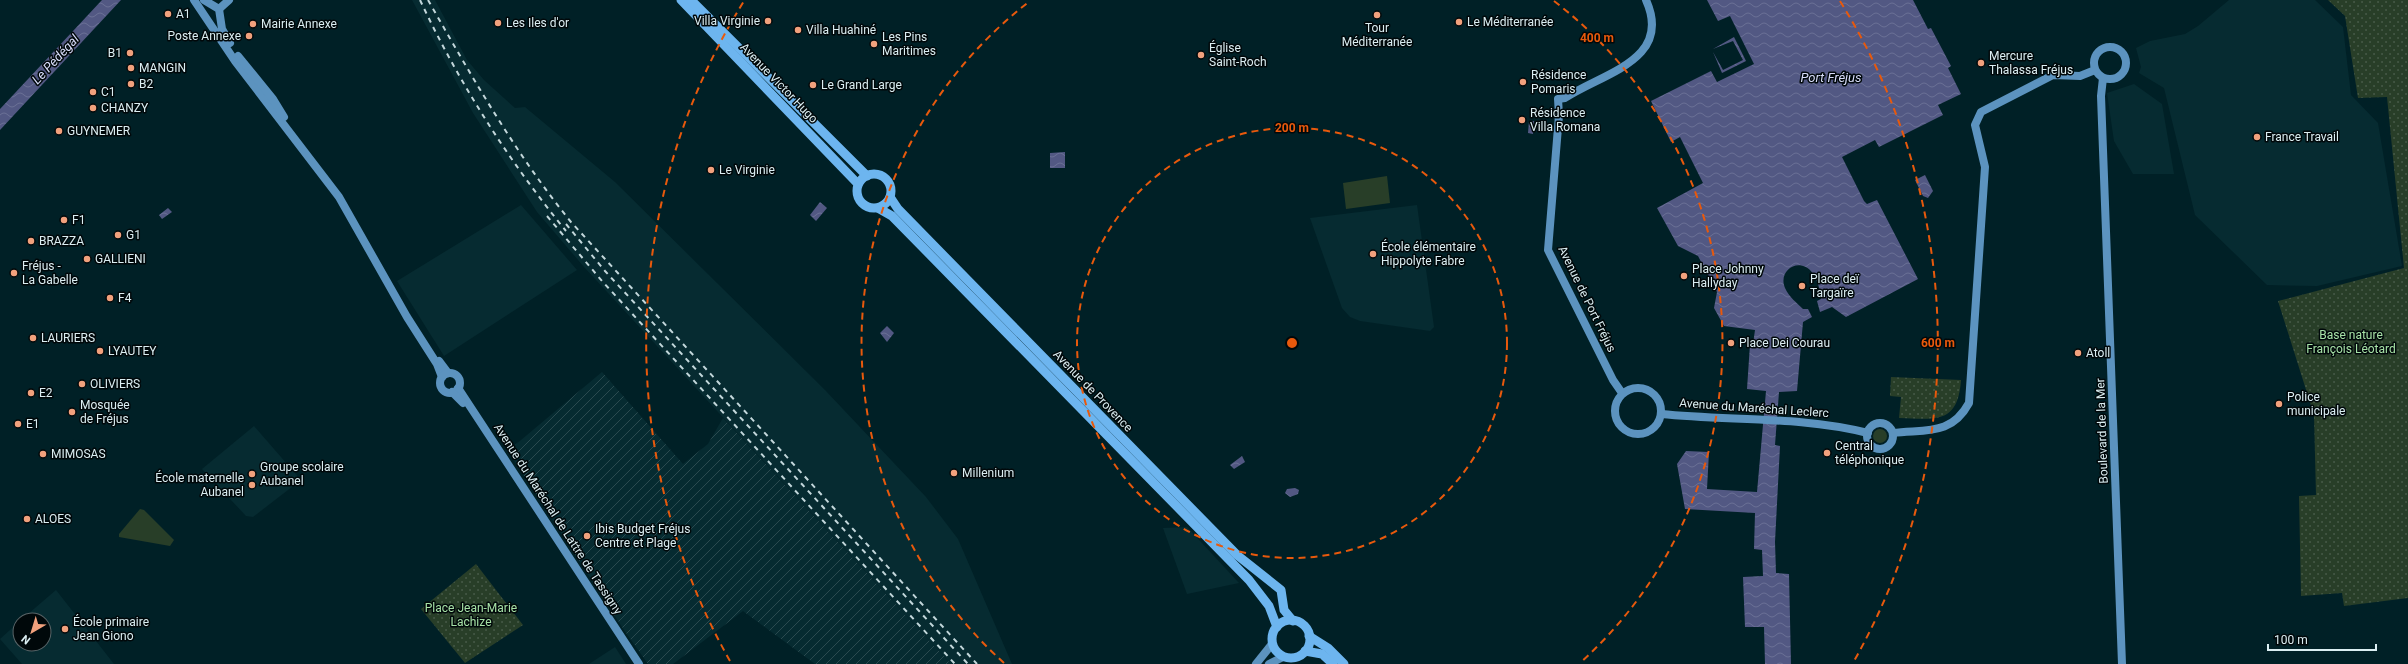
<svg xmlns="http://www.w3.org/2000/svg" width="2408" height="664" font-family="Roboto,sans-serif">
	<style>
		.built { fill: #062b31 }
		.industrial { fill: url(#industrial-furrows) }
		.grass { fill: #283e28 }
		.park { fill: url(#park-dots) }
		.water { fill: url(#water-waves) }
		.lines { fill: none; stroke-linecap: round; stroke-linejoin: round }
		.secondary { stroke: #5c93bf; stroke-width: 8 }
		.primary { stroke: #6db5ef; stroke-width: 9 }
		.rail { stroke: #c3d7db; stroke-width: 2; stroke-dasharray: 5 5; stroke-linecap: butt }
		.ring { fill: none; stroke: #e8590c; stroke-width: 2; stroke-dasharray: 7 5 }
		.poi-dot { fill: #f1a17d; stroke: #00080a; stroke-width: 1.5 }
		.labels { text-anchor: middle; stroke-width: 3; stroke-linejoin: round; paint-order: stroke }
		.poi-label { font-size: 12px; fill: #dbeef2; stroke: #00080a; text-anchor: start }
		.street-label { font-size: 12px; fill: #dbeef2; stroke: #00080a }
		.park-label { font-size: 12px; fill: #a7e2a7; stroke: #00080a }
		.water-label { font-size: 13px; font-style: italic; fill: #d7dcf9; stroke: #00080a }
		.centre { fill: #e8590c; stroke: #00080a; stroke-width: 2 }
		.ring-label { font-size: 12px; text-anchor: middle; font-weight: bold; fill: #e8590c; stroke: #00080a; stroke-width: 3; stroke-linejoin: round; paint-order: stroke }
	</style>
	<defs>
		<pattern id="industrial-furrows" width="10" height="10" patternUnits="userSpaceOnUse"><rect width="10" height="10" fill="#062b31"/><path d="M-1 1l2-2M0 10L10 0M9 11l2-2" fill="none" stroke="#2a4a4f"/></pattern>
		<pattern id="park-dots" width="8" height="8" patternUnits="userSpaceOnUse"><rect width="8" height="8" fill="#283e28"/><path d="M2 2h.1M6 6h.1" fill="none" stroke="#475a48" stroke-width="1.8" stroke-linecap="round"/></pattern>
		<pattern id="water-waves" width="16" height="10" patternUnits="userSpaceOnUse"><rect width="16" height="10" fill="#525883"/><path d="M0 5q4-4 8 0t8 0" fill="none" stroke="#6a7095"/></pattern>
	</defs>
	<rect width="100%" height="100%" fill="#002026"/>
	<g class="built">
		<polygon points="412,0 435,0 467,60 484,80 515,108 525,107 615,182 825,390 926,497 958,539 1012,664 951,664 584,267 537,212 473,113"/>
		<polygon points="2229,0 2315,0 2343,27 2351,95 2378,123 2402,266 2317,286 2267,285 2195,215 2164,88 2139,73 2141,67 2136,48 2150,41 2185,34 2198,26"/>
		<polygon points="2134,84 2162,104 2174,174 2133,174 2114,141 2107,93"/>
		<polygon points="521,205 577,270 444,356 397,281"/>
		<polygon points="1417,205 1434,327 1430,331 1360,321 1350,317 1342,308 1310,218"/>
		<polygon points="254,426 301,480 253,517 246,516 202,469"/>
		<polygon points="1187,527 1239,583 1187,594 1163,528"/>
		<polygon points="56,590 114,664 22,664 0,639 20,621 20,644 44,644 44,620 21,620"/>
		<polygon points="615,647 626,664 589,664"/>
	</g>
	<polygon class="industrial" points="602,372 683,464 708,444 723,418 951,664 815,664 743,611 673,664 648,664 624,630 508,451"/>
	<g class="grass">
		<polygon points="1387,176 1390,203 1346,209 1343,183"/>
		<circle cx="1880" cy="436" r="7"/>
		<polygon points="140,509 144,510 174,540 170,546 119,537 119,534"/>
	</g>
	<g class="park">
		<polygon points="2328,0 2408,0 2408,598 2344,606 2342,593 2301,596 2299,496 2316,495 2314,415 2278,301 2404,268 2387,97 2358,98 2345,16"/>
		<path d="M1891 377 1961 380C1958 425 1935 419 1899 418L1901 397 1890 396Z"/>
		<polygon points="476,564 523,625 465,663 421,609"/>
	</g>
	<g class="water">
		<polygon points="102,0 121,0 0,130 0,109"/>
		<path d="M1707 0H1913L1928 29 1931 28 1951 66 1948 68 1961 94 1938 105 1943 115 1879 147 1875 140 1842 157 1864 201 1867 204 1877 200 1918 279 1846 317 1832 307 1820 312 1817 301 1821 299C1816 247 1775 265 1785 288 1789 297 1797 303 1803 309H1808L1812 317 1803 322 1797 391 1779 392 1775 445 1780 446 1775 542 1776 573 1789 574 1791 664H1765L1764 627H1745L1743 577 1763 576 1762 550 1754 549 1755 513 1685 509 1677 464 1686 451 1709 452 1707 489 1757 492 1766 391 1747 389 1750 344H1753L1755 330 1724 326 1714 308 1717 292 1698 256 1678 246 1657 208 1703 183 1680 137 1671 142 1651 101 1711 71 1717 82 1754 64 1730 16 1718 21Z"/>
		<polygon points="1734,37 1746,61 1722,73 1713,52 1723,70 1743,60 1733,41 1713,49"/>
		<polygon points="1529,121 1534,121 1533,134 1528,133"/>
		<polygon points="1065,152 1065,168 1050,168 1050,153"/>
		<polygon points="1925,175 1933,191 1928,198 1923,196 1915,180"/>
		<polygon points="820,202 827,208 816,221 810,215"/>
		<polygon points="168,208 172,212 162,219 159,215"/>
		<polygon points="887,326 894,333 887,342 880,333"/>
		<polygon points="1242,456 1245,462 1234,469 1230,465"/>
		<polygon points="1295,488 1299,490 1298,494 1290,497 1285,493 1287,489"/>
	</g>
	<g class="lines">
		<g class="secondary">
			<polyline points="194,0 235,61 339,197 407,317 437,364 442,377"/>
			<polyline points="204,0 219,9 222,29 230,43"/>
			<polyline points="219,9 229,0"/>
			<circle cx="2110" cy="63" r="16"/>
			<polyline points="238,56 273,99 284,117"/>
			<polyline points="2103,78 2101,96 2122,664"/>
			<polyline points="439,361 448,373"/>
			<circle cx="450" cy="383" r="10"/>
			<circle cx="1638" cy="411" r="23"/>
			<polyline points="458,388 639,664"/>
			<polyline points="452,392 463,403"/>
			<path d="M1622 393 1613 380 1548 250 1559 115 1558 99 1565 98C1603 73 1673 60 1646 0"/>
			<path d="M1661 414C1730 421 1800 416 1868 433"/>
			<circle cx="1880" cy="436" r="13"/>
			<path d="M1893 433C1926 429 1951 436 1969 403L1985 167 1975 125 1981 112 2053 75 2080 76 2095 70"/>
			<polyline points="1256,664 1272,644"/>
			<polyline points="1269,664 1283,657"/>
		</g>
		<g class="primary">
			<polyline points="681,0 858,184"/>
			<polyline points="691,0 867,176"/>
			<circle cx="874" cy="191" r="17"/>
			<polyline points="890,197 898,209 1237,555 1281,590 1284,610 1293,621"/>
			<polyline points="878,208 892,216 1249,580 1269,606 1277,627"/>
			<circle cx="1291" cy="639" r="19"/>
			<polyline points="1309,636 1328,648 1344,664"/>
			<polyline points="1305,651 1322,654 1333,664"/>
		</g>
		<g class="rail">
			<path d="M420 0C459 83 508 160 566 231"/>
			<path d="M428 0C472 77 515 153 571 222L977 664"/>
			<polyline points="547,216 602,281 955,664"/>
			<polyline points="566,224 605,271 968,664"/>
		</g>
	</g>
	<g class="ring">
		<circle cx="1292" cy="343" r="215"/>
		<path d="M1004 663A431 431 0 0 1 1030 1M1554 1A431 431 0 0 1 1580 663"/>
		<path d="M730 661A646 646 0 0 1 744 1M1840 1A646 646 0 0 1 1854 661"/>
	</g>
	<g class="poi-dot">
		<circle cx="168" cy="14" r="4"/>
		<circle cx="1377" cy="15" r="4"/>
		<circle cx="768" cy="21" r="4"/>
		<circle cx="1459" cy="22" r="4"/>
		<circle cx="498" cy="23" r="4"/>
		<circle cx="253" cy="24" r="4"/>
		<circle cx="798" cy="30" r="4"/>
		<circle cx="249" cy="36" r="4"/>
		<circle cx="874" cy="44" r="4"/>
		<circle cx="130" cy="53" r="4"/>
		<circle cx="1201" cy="55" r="4"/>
		<circle cx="1981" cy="63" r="4"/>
		<circle cx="131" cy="68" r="4"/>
		<circle cx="1523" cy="82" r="4"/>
		<circle cx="131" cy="84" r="4"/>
		<circle cx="813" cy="85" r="4"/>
		<circle cx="93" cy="92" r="4"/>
		<circle cx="93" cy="108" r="4"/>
		<circle cx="1522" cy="120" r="4"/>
		<circle cx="59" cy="131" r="4"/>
		<circle cx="2257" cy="137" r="4"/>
		<circle cx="711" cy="170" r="4"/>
		<circle cx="64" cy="220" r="4"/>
		<circle cx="118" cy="235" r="4"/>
		<circle cx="31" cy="241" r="4"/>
		<circle cx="1373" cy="254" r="4"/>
		<circle cx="87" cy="259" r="4"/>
		<circle cx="14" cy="273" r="4"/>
		<circle cx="1684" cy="276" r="4"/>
		<circle cx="1802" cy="286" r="4"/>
		<circle cx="110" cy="298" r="4"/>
		<circle cx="33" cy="338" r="4"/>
		<circle cx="1731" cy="343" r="4"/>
		<circle cx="100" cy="351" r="4"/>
		<circle cx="2078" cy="353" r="4"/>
		<circle cx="82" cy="384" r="4"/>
		<circle cx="31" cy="393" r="4"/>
		<circle cx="2279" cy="404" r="4"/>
		<circle cx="72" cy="412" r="4"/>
		<circle cx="18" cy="424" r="4"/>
		<circle cx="1827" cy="453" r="4"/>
		<circle cx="43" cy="454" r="4"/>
		<circle cx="954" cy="473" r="4"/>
		<circle cx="252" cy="474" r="4"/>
		<circle cx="252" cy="485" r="4"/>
		<circle cx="27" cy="519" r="4"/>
		<circle cx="587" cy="536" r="4"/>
		<circle cx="65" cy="629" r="4"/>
	</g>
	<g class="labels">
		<g class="poi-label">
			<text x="176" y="18">A1</text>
			<text x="760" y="25" text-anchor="end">Villa Virginie</text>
			<text x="1467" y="26">Le Méditerranée</text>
			<text x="506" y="27">Les Iles d'or</text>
			<text x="261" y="28">Mairie Annexe</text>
			<text x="1377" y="32" text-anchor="middle">Tour<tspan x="1377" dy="14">Méditerranée</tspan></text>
			<text x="806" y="34">Villa Huahiné</text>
			<text x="241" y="40" text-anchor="end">Poste Annexe</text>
			<text x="882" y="41">Les Pins<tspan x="882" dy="14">Maritimes</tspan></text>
			<text x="1209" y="52">Église<tspan x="1209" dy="14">Saint-Roch</tspan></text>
			<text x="122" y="57" text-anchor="end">B1</text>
			<text x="1989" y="60">Mercure<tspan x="1989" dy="14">Thalassa Fréjus</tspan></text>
			<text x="139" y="72">MANGIN</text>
			<text x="1531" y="79">Résidence<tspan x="1531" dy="14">Pomaris</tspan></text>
			<text x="139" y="88">B2</text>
			<text x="821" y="89">Le Grand Large</text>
			<text x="101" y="96">C1</text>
			<text x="101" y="112">CHANZY</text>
			<text x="1530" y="117">Résidence<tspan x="1530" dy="14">Villa Romana</tspan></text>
			<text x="67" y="135">GUYNEMER</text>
			<text x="2265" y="141">France Travail</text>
			<text x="719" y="174">Le Virginie</text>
			<text x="72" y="224">F1</text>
			<text x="126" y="239">G1</text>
			<text x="39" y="245">BRAZZA</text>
			<text x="1381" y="251">École élémentaire<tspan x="1381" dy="14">Hippolyte Fabre</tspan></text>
			<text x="95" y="263">GALLIENI</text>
			<text x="22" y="270">Fréjus -<tspan x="22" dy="14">La Gabelle</tspan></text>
			<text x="1692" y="273">Place Johnny<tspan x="1692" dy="14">Hallyday</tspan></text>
			<text x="1810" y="283">Place deï<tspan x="1810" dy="14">Targaïre</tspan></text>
			<text x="118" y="302">F4</text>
			<text x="41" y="342">LAURIERS</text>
			<text x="1739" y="347">Place Dei Courau</text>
			<text x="108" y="355">LYAUTEY</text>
			<text x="2086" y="357">Atoll</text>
			<text x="90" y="388">OLIVIERS</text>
			<text x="39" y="397">E2</text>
			<text x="2287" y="401">Police<tspan x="2287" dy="14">municipale</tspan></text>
			<text x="80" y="409">Mosquée<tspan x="80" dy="14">de Fréjus</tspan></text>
			<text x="26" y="428">E1</text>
			<text x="1835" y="450">Central<tspan x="1835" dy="14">téléphonique</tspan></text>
			<text x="51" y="458">MIMOSAS</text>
			<text x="260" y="471">Groupe scolaire<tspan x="260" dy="14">Aubanel</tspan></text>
			<text x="962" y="477">Millenium</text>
			<text x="244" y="482" text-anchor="end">École maternelle<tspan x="244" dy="14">Aubanel</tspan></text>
			<text x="35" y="523">ALOES</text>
			<text x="595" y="533">Ibis Budget Fréjus<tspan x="595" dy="14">Centre et Plage</tspan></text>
			<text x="73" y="626">École primaire<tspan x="73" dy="14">Jean Giono</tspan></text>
		</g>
		<g class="street-label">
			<text transform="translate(779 83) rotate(46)" y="4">Avenue Victor Hugo</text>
			<text transform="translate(1587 299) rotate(64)" y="4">Avenue de Port Fréjus</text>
			<text transform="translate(1093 391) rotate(46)" y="4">Avenue de Provence</text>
			<text transform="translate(1754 408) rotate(4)" y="4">Avenue du Maréchal Leclerc</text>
			<text transform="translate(2102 431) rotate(-92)" y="4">Boulevard de la Mer</text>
			<text transform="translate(558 519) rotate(57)" y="4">Avenue du Maréchal de Lattre de Tassigny</text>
		</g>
		<g class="park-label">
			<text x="2351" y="339">Base nature<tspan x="2351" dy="14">François Léotard</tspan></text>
			<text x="471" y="612">Place Jean-Marie<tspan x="471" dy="14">Lachize</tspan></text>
		</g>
		<g class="water-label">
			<text transform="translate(55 59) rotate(-47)" y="5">Le Pédégal</text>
			<text x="1831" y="82">Port Fréjus</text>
		</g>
	</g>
	<circle cx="1292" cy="343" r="6" class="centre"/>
	<g class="ring-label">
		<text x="1597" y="42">400 m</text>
		<text x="1292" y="132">200 m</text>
		<text x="1938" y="347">600 m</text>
	</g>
	<g transform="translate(32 632) rotate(218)"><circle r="19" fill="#00080a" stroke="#586467"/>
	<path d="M0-3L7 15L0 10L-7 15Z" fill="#f1a17d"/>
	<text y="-6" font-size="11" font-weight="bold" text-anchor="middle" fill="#dbeef2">N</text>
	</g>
	<path d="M2268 644v6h108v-6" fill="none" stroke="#dbeef2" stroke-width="2"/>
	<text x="2274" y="644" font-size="12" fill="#dbeef2" stroke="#00080a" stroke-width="3" paint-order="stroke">100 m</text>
</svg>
